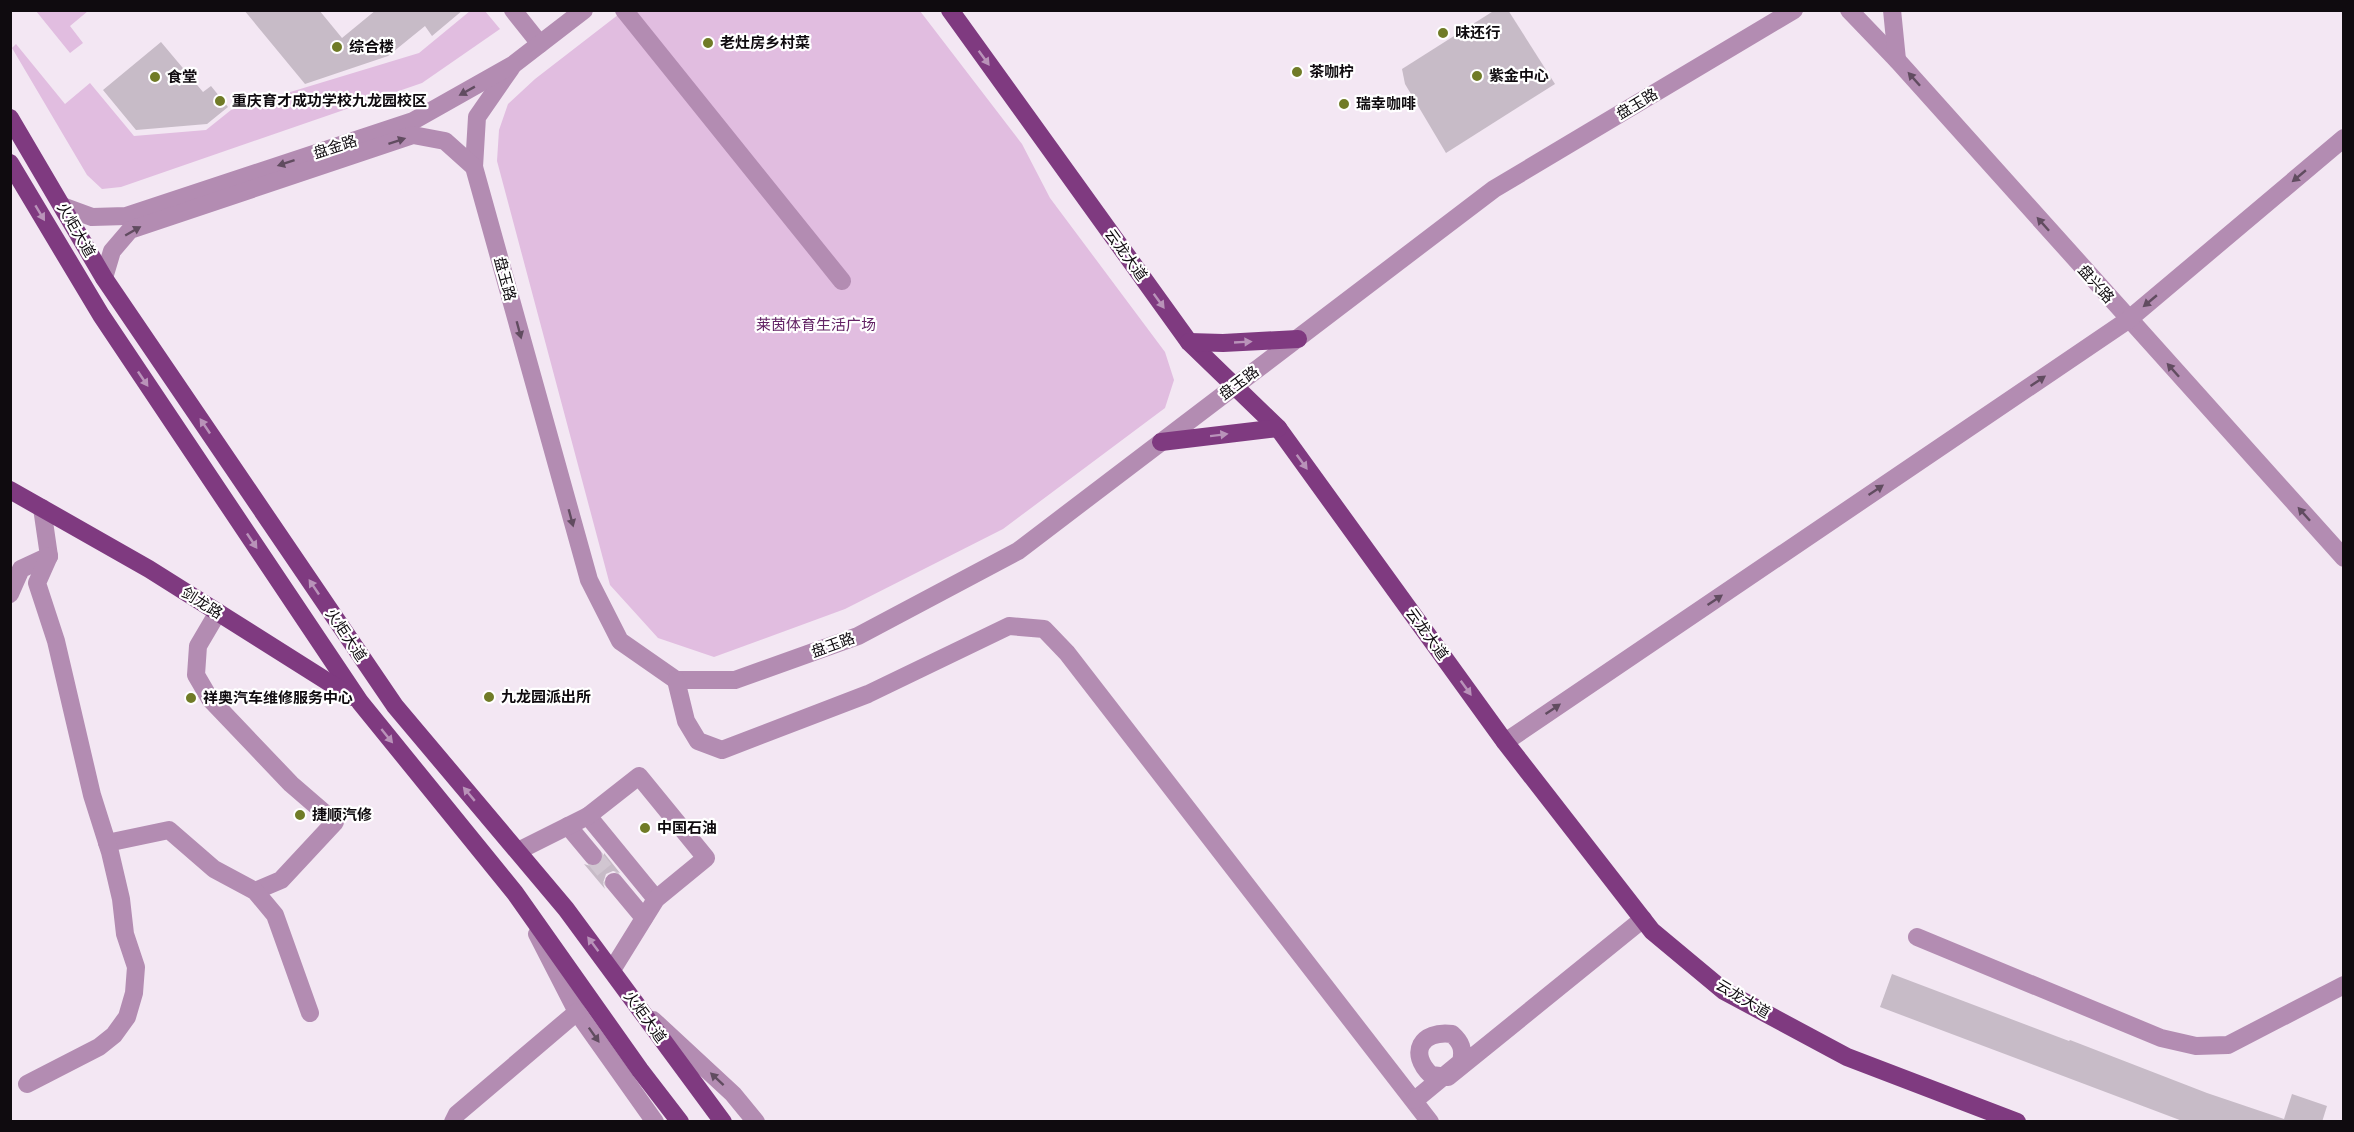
<svg xmlns="http://www.w3.org/2000/svg" width="2354" height="1132" font-family="Poppins,'Noto Sans SC',sans-serif">
	<style>
		.green { fill: #e1bde0 }
		.building { fill: #c7bbc7 }
		.lines { fill: none; stroke-linecap: round; stroke-linejoin: round }
		.minor-tunnel { stroke: #d1c6d1; stroke-width: 18; stroke-dasharray: 18 9; stroke-linecap: butt }
		.minor { stroke: #b38cb2; stroke-width: 18 }
		.major { stroke: #7f3a80; stroke-width: 18 }
		.oneway { fill: #b993b9 }
		.oneway2 { fill: #614c60 }
		.poi-dot { fill: #707b27; stroke: #fff; stroke-width: 2 }
		.labels { text-anchor: middle; stroke-width: 4.5; stroke-linejoin: round; paint-order: stroke }
		.poi-label { font-size: 15px; font-weight: bold; fill: #0f0b0f; stroke: #fff; text-anchor: start }
		.street-label { font-size: 15px; fill: #0f0b0f; stroke: #fff }
		.park-label { font-size: 15px; fill: #622264; stroke: #fff }
	</style>
	<rect width="100%" height="100%" fill="#f3e7f3"/>
	<g class="green">
		<polygon points="36,11 88,11 70,26 83,43 70,53"/>
		<polygon points="470,11 485,11 500,29 422,83 121,187 102,189 87,175 12,48 16,44 65,104 90,83 134,136 206,130 231,110 419,53"/>
		<polygon points="623,11 920,11 1022,144 1050,198 1165,352 1174,380 1165,408 1003,529 845,609 714,657 658,638 610,585 497,161 499,130 508,104 535,79"/>
	</g>
	<g class="building">
		<polygon points="244,10 319,10 342,38 376,10 463,10 432,36 425,26 388,56 305,84"/>
		<polygon points="1495,10 1508,10 1555,84 1446,153 1405,84 1402,69"/>
		<polygon points="161,42 203,92 211,86 228,107 207,124 136,130 103,90"/>
		<polygon points="604,853 620,873 613,871 606,874 603,883 605,889 584,864 594,867 600,865 604,859"/>
		<polygon points="1892,974 2069,1041 2070,1040 2207,1093 2284,1119 2292,1094 2327,1106 2322,1122 2185,1122 1880,1007"/>
	</g>
	<g class="lines">
		<polyline class="minor-tunnel" points="593,856 614,882"/>
		<g class="minor">
			<polyline points="513,10 540,44"/>
			<polyline points="624,10 842,281"/>
			<polyline points="1849,10 1897,60 2344,558"/>
			<polyline points="1892,10 1897,60"/>
			<polyline points="474,167 477,117 511,68"/>
			<polyline points="62,206 92,217 126,216 413,121 514,64 584,10"/>
			<polyline points="104,278 112,251 130,230 413,135 445,141 474,167 589,580 620,641 676,680 735,680 858,636 1018,551 1494,189 1794,10"/>
			<polyline points="10,594 21,569 49,556 42,508"/>
			<polyline points="218,612 198,646 196,675 210,699 291,784 335,822 281,880 255,891"/>
			<polyline points="676,680 686,721 698,741 722,750 868,694 1009,626 1044,629 1067,653 1430,1122"/>
			<polyline points="1505,742 2128,320 2344,138"/>
			<polyline points="588,816 656,899"/>
			<polyline points="568,826 593,856"/>
			<polyline points="107,843 169,830 214,869 255,891 275,915 310,1013"/>
			<polyline points="518,851 588,816 639,776 706,858 656,899 612,970"/>
			<polyline points="614,882 644,918"/>
			<polyline points="537,934 577,1012 655,1122"/>
			<polyline points="1917,937 2161,1038 2196,1046 2228,1045 2344,985"/>
			<polyline points="653,1020 733,1094 756,1122"/>
			<polyline points="27,1084 99,1047 114,1035 127,1017 134,993 136,967 125,934 121,899 110,852 92,795 56,641 37,583 49,556"/>
			<path d="M1415 1100 1461 1062C1464 1049 1461 1042 1452 1034 1421 1030 1408 1053 1431 1075L1448 1077 1643 919"/>
			<polyline points="453,1122 457,1114 577,1012"/>
		</g>
		<g class="major">
			<polyline points="950,10 1189,342 1278,428 1505,742 1652,931 1724,991 1847,1057 2017,1122"/>
			<polyline points="10,118 104,278 395,706 566,909 723,1122"/>
			<polyline points="10,163 101,315 360,702 515,893 640,1070 680,1122"/>
			<polyline points="1189,342 1223,343 1298,339"/>
			<polyline points="1161,442 1278,428"/>
			<polyline points="10,490 149,569 352,697"/>
		</g>
	</g>
	<defs><path id="oneway-solid" d="M-6-.8H1V-3.2L6.5 0L1 3.2V.8H-6Z" transform="scale(1.5)"/></defs>
	<g class="oneway">
		<use href="#oneway-solid" transform="translate(984 58) rotate(54)"/>
		<use href="#oneway-solid" transform="translate(40 213) rotate(59)"/>
		<use href="#oneway-solid" transform="translate(1159 301) rotate(54)"/>
		<use href="#oneway-solid" transform="translate(1243 342) rotate(-3)"/>
		<use href="#oneway-solid" transform="translate(143 379) rotate(56)"/>
		<use href="#oneway-solid" transform="translate(205 426) rotate(-124)"/>
		<use href="#oneway-solid" transform="translate(1219 435) rotate(-7)"/>
		<use href="#oneway-solid" transform="translate(1302 462) rotate(54)"/>
		<use href="#oneway-solid" transform="translate(252 541) rotate(56)"/>
		<use href="#oneway-solid" transform="translate(314 587) rotate(-124)"/>
		<use href="#oneway-solid" transform="translate(1466 688) rotate(54)"/>
		<use href="#oneway-solid" transform="translate(387 736) rotate(51)"/>
		<use href="#oneway-solid" transform="translate(469 794) rotate(-130)"/>
		<use href="#oneway-solid" transform="translate(593 944) rotate(-127)"/>
	</g>
	<g class="oneway2">
		<use href="#oneway-solid" transform="translate(1914 79) rotate(-132)"/>
		<use href="#oneway-solid" transform="translate(467 91) rotate(151)"/>
		<use href="#oneway-solid" transform="translate(397 141) rotate(-18)"/>
		<use href="#oneway-solid" transform="translate(286 163) rotate(162)"/>
		<use href="#oneway-solid" transform="translate(2299 176) rotate(140)"/>
		<use href="#oneway-solid" transform="translate(2043 224) rotate(-132)"/>
		<use href="#oneway-solid" transform="translate(133 231) rotate(-30)"/>
		<use href="#oneway-solid" transform="translate(2150 301) rotate(140)"/>
		<use href="#oneway-solid" transform="translate(519 330) rotate(75)"/>
		<use href="#oneway-solid" transform="translate(2173 370) rotate(-132)"/>
		<use href="#oneway-solid" transform="translate(2038 381) rotate(-34)"/>
		<use href="#oneway-solid" transform="translate(1876 490) rotate(-34)"/>
		<use href="#oneway-solid" transform="translate(2304 514) rotate(-132)"/>
		<use href="#oneway-solid" transform="translate(571 518) rotate(75)"/>
		<use href="#oneway-solid" transform="translate(1715 600) rotate(-34)"/>
		<use href="#oneway-solid" transform="translate(1553 709) rotate(-34)"/>
		<use href="#oneway-solid" transform="translate(594 1035) rotate(55)"/>
		<use href="#oneway-solid" transform="translate(717 1079) rotate(-137)"/>
	</g>
	<g class="poi-dot">
		<circle cx="1443" cy="33" r="6"/>
		<circle cx="708" cy="43" r="6"/>
		<circle cx="337" cy="47" r="6"/>
		<circle cx="1297" cy="72" r="6"/>
		<circle cx="1477" cy="76" r="6"/>
		<circle cx="155" cy="77" r="6"/>
		<circle cx="220" cy="101" r="6"/>
		<circle cx="1344" cy="104" r="6"/>
		<circle cx="489" cy="697" r="6"/>
		<circle cx="191" cy="698" r="6"/>
		<circle cx="300" cy="815" r="6"/>
		<circle cx="645" cy="828" r="6"/>
	</g>
	<g class="labels">
		<g class="poi-label">
			<text x="1455" y="38">味还行</text>
			<text x="720" y="48">老灶房乡村菜</text>
			<text x="349" y="52">综合楼</text>
			<text x="1309" y="77">茶咖柠</text>
			<text x="1489" y="81">紫金中心</text>
			<text x="167" y="82">食堂</text>
			<text x="232" y="106">重庆育才成功学校九龙园校区</text>
			<text x="1356" y="109">瑞幸咖啡</text>
			<text x="501" y="702">九龙园派出所</text>
			<text x="203" y="703">祥奥汽车维修服务中心</text>
			<text x="312" y="820">捷顺汽修</text>
			<text x="657" y="833">中国石油</text>
		</g>
		<g class="street-label">
			<text transform="translate(1637 104) rotate(-31)" y="5">盘玉路</text>
			<text transform="translate(335 147) rotate(-18)" y="5">盘金路</text>
			<text transform="translate(76 230) rotate(60)" y="5">火炬大道</text>
			<text transform="translate(1126 255) rotate(54)" y="5">云龙大道</text>
			<text transform="translate(505 279) rotate(75)" y="5">盘玉路</text>
			<text transform="translate(2096 284) rotate(48)" y="5">盘兴路</text>
			<text transform="translate(1239 383) rotate(-37)" y="5">盘玉路</text>
			<text transform="translate(202 603) rotate(32)" y="5">剑龙路</text>
			<text transform="translate(1427 634) rotate(54)" y="5">云龙大道</text>
			<text transform="translate(346 635) rotate(56)" y="5">火炬大道</text>
			<text transform="translate(833 645) rotate(-20)" y="5">盘玉路</text>
			<text transform="translate(1743 999) rotate(31)" y="5">云龙大道</text>
			<text transform="translate(645 1017) rotate(54)" y="5">火炬大道</text>
		</g>
		<g class="park-label">
			<text x="816" y="330">莱茵体育生活广场</text>
		</g>
	</g>
	<rect width="2354" height="1132" fill="none" stroke="#0f0b0f" stroke-width="24"/>
</svg>
